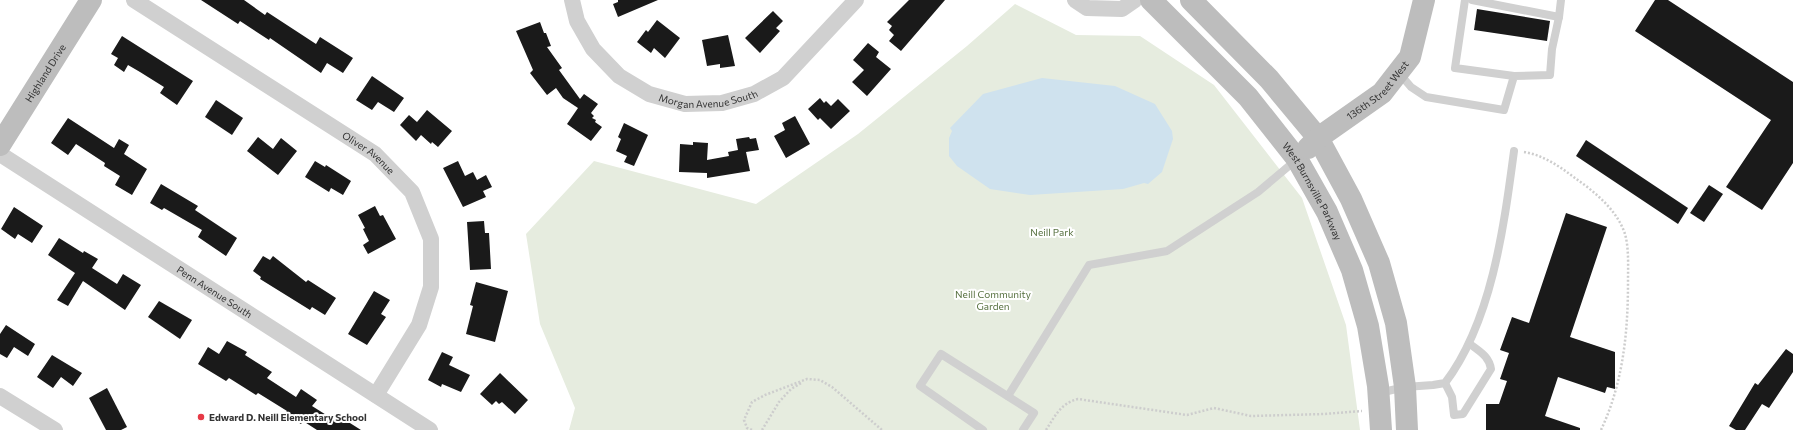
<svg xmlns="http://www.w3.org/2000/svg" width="1793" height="430" font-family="Commissioner,sans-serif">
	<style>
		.green { fill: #e6ecdf }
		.water { fill: #cfe2ee }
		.building { fill: #1a1a1a }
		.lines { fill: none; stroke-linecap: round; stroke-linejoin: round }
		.path { stroke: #cdcdcd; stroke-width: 2.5; stroke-dasharray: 2 2; stroke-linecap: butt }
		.lane { stroke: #d0d0d0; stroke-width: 8 }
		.street { stroke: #d0d0d0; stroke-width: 16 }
		.secondary { stroke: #bdbdbd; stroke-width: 22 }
		.poi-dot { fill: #e63946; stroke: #fff; stroke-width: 1.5 }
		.labels { text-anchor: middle; stroke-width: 4; stroke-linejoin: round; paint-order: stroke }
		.street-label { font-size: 10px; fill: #333; stroke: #fff }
		.park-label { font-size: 10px; fill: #56703f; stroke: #fff }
		.poi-label { font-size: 10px; font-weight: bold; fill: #333; stroke: #fff; text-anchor: start }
	</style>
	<rect width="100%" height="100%" fill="#fff"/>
	<polygon class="green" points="1015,4 1076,35 1140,36 1214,85 1302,198 1346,325 1360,430 569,430 575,408 540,324 526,234 594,161 756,204 858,134 967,46"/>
	<polygon class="water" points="1042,78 1115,86 1155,104 1172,131 1173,139 1162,172 1148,184 1144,183 1123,189 1030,195 990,189 957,166 949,156 949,138 952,131 950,128 983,94"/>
	<g class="building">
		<polygon points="201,0 244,0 265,15 267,12 316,44 320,37 353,58 343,73 327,63 321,73 270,38 269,40 240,21 238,24"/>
		<polygon points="618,0 658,0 618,17 613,4 618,2"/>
		<polygon points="909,0 945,0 901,51 889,41 894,35 889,30 892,26 887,22"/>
		<polygon points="1655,0 1668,0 1793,82 1793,163 1762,210 1726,187 1771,120 1635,31"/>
		<polygon points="1477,9 1550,21 1547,41 1474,30"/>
		<polygon points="773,11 783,21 776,28 780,31 760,53 745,38"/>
		<polygon points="657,20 680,38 665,58 654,48 651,53 637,42 646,30 648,32"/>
		<polygon points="540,22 544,33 546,33 551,46 547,47 562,68 559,70 580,99 584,94 598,104 591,113 594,116 592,118 596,120 595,122 602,127 591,141 567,124 578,108 563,98 556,88 547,95 530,73 533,70 516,31"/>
		<polygon points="728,35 735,66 720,68 720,64 707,66 702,40"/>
		<polygon points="122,36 193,81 177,105 160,93 164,87 140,72 128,65 124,72 114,65 118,58 111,54"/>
		<polygon points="868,43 879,52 876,57 891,69 867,96 852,82 864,70 853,60"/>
		<polygon points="372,76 404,98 394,112 378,102 372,110 356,100"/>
		<polygon points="820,98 824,103 826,101 831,106 838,99 850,111 831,129 820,118 818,120 808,109"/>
		<polygon points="216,100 243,118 232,135 205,117"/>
		<polygon points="427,110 452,131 438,147 432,142 431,144 421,135 416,141 400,125 409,115 417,122"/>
		<polygon points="795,116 810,144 786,158 774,136 785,130 782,123"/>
		<polygon points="68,118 114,148 119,139 129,145 124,154 147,169 132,195 115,185 120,176 104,166 105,163 76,144 68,155 51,143"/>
		<polygon points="624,123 648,135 634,166 624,162 627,156 616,151 621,139 618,137"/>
		<polygon points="258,137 273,149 281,138 297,151 278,175 247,151"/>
		<polygon points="749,137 750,139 756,138 759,150 746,152 750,171 707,178 707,173 679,172 680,144 693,145 693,142 708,143 707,160 729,156 728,152 738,150 736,139"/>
		<polygon points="1586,140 1688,208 1678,224 1576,156"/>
		<polygon points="315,161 325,167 326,165 351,181 343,195 331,188 329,192 305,177"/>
		<polygon points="458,161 465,176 473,172 477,180 486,175 492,187 483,191 486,197 463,207 443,168"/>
		<polygon points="161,184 198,206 195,210 237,238 226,256 198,237 202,230 164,208 162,210 150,203"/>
		<polygon points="1709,185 1723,194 1704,222 1690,213"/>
		<polygon points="375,206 380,216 383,215 396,239 368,254 363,245 369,241 363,229 365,228 358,215"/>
		<polygon points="14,207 43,226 32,243 18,234 15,239 1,229"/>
		<polygon points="1566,213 1607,227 1570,337 1615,352 1615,389 1607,387 1605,393 1558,377 1545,416 1580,428 1580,430 1486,430 1486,404 1499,404 1507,381 1500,379 1509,353 1500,350 1512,317 1529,323"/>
		<polygon points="484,221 485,233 489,233 491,269 470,270 467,222"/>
		<polygon points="59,238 83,253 84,251 98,259 92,268 117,284 123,274 141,285 125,310 83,281 68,306 57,300 75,273 48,255"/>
		<polygon points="263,256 270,260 273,256 306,282 308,280 336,298 325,315 312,307 310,310 260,279 261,277 253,271"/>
		<polygon points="476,282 508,291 495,342 466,334 473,306 470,305"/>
		<polygon points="374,291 390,300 381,314 386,317 367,345 348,334"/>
		<polygon points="159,301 192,320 180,339 148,317"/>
		<polygon points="6,325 35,344 28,356 14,347 7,358 0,354 0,334"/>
		<polygon points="227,341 247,352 245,355 272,372 267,378 296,397 301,389 317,400 312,406 339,423 342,418 361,430 317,430 303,421 301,424 285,414 287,411 258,393 256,395 229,378 226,381 198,364 208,347 219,354"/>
		<polygon points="1786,349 1793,354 1793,372 1769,408 1762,404 1745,430 1736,430 1729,426 1755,383 1758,385"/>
		<polygon points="442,352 453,357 449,365 470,375 461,392 442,384 441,387 428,380"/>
		<polygon points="52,355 82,373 73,386 61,377 53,388 37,377"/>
		<polygon points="500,373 528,400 515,414 502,402 499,404 496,401 492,405 480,394"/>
		<polygon points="107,388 127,427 121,430 106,430 89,398"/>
	</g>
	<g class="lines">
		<g class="path">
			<path d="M1524 152C1543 155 1559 166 1575 178 1595 192 1617 210 1625 234 1629 248 1628 266 1628 282 1628 333 1623 383 1601 430"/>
			<polyline points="752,430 747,428 744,420 752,402 765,395 807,379 820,380 832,387 882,430"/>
			<polyline points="762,430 779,402 791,389 801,383"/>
			<path d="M1046 430C1055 416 1061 403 1078 399L1187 415 1214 408 1251 416 1324 414 1362 411"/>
		</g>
		<g class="lane">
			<polyline points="1465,0 1455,68 1514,76"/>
			<polyline points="1559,17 1561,0"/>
			<polyline points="1399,73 1411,87 1426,97 1504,110 1514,76 1550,75 1552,49 1559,17 1472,0"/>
			<path d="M1445 383 1452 397 1454 415 1463 414 1491 369C1489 356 1480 352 1470 344"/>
			<path d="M1379 393 1405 387 1433 385 1445 383C1492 321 1504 226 1514 151"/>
			<polyline points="1008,396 1089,265 1167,251 1258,192 1296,160"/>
			<polyline points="983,430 920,386 941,354 1034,413 1023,430"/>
		</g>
		<g class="street">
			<path id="s1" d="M134 0 375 154 412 192 431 239V287L419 325 376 395"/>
			<path id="s2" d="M572 0 577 21 593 49 619 76 649 94 685 104 722 103 754 94 783 78 856 0"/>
			<polyline points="1075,0 1087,8 1122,9 1135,0"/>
			<path id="s3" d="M0 154 430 430"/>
			<polyline points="0,396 55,430"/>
		</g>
		<g class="secondary">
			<path id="s4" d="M1151 0 1248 97 1297 159 1327 212 1352 270 1368 326 1378 386 1381 430"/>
			<polyline points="1191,0 1269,79 1318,138 1351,199 1379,263 1396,323 1405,387 1407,430"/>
			<path id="s5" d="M0 145 91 0"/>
			<path id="s6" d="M1308 148 1318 138 1382 93 1410 57 1424 0"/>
		</g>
	</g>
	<circle class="poi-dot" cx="201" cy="417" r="4"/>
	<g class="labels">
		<g class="street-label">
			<text dy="4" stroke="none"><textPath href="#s5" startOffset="85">Highland Drive</textPath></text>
			<text dy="4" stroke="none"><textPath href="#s6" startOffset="91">136th Street West</textPath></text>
			<text dy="4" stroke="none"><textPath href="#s2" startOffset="187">Morgan Avenue South</textPath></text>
			<text dy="4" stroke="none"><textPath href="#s1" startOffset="280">Oliver Avenue</textPath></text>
			<text dy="4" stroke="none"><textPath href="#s4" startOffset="252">West Burnsville Parkway</textPath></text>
			<text dy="4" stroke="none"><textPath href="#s3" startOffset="255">Penn Avenue South</textPath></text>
		</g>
		<g class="park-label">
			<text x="1052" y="236">Neill Park</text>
			<text x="993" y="298">Neill Community<tspan x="993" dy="12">Garden</tspan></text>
		</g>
		<g class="poi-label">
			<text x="209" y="421">Edward D. Neill Elementary School</text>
		</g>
	</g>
</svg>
